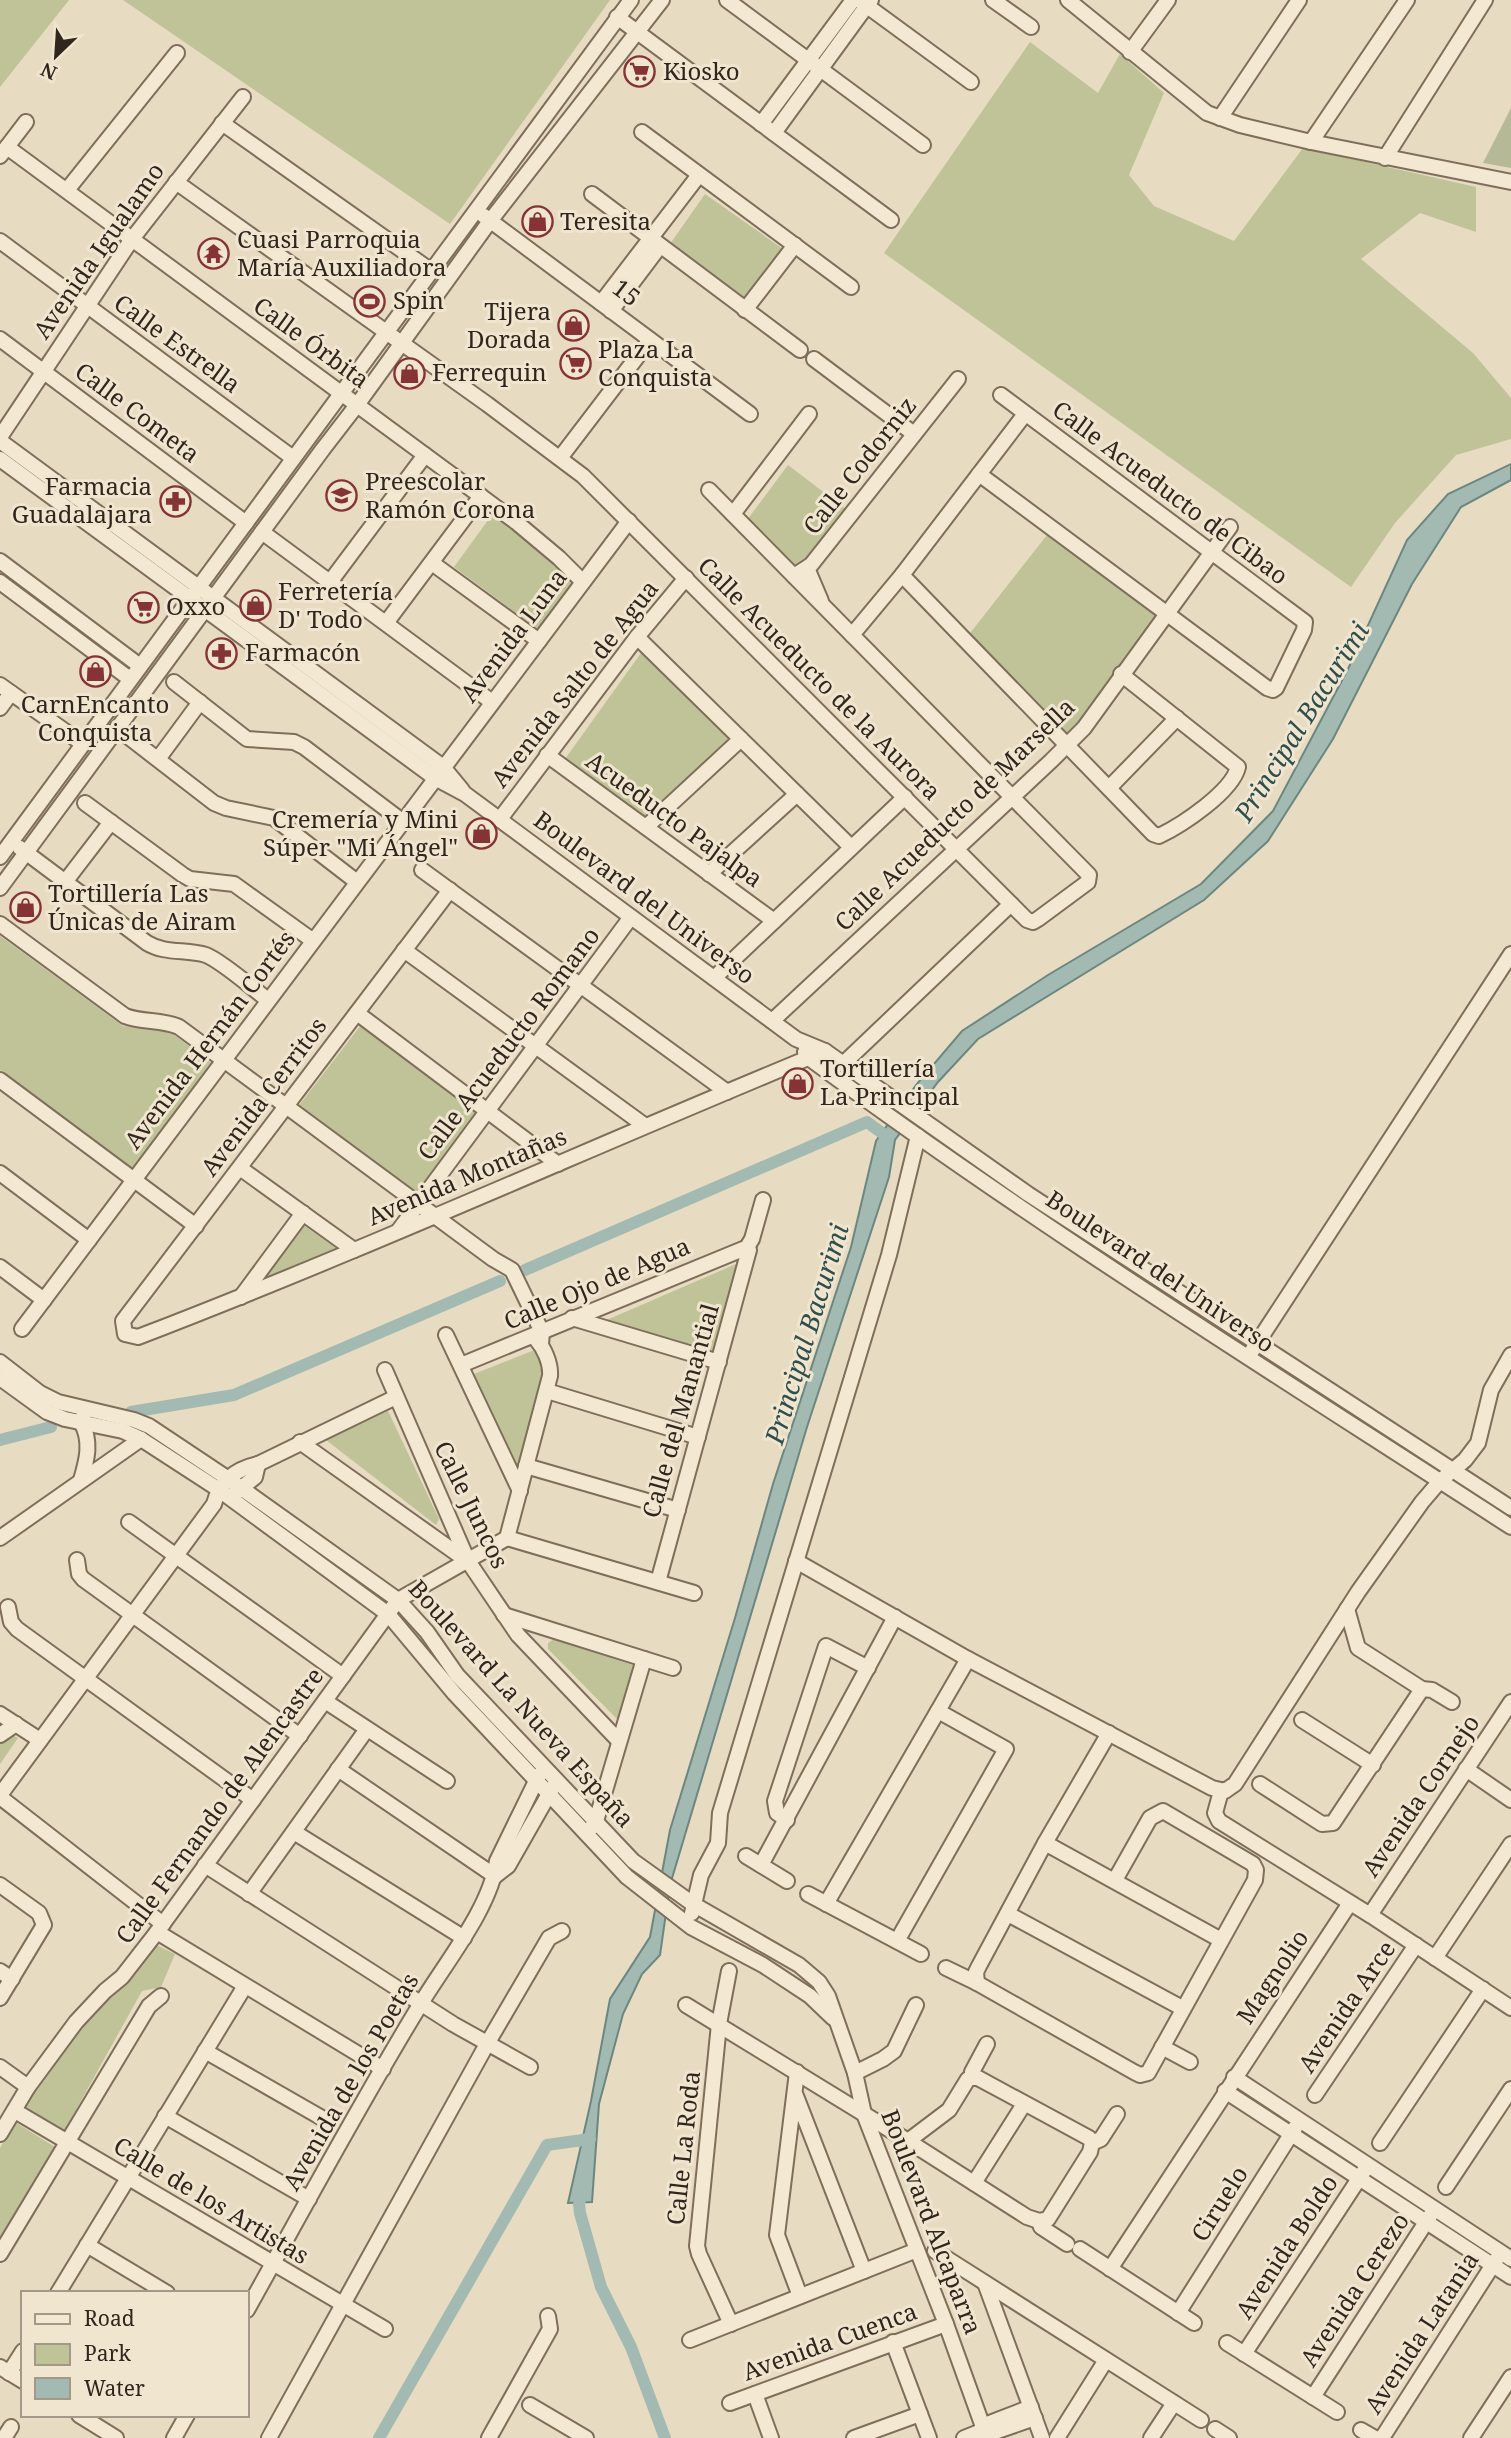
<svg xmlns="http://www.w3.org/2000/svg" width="1511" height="2438" font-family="'Noto Serif',serif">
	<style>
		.green { fill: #bfc397 }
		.cemetery { fill: #b5b996 }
		.water { fill: #a3bab3; stroke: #6c8780; stroke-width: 2 }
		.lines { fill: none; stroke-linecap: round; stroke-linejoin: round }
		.canal { stroke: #a3bab3; stroke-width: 12 }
		.minor-casing { stroke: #7e6e5b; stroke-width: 18 }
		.minor { stroke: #f3e9d3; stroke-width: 14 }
		.labels { text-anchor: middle; stroke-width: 6; stroke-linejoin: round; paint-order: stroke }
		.poi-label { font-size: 24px; fill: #30261e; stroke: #f0e6d0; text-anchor: start }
		.street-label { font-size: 24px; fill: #30261e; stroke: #f0e6d0 }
		.water-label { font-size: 26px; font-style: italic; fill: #2f4e4c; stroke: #f0e6d0 }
	</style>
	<rect width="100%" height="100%" fill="#e7dbc2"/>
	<g class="green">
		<polygon points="0,0 69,0 0,87"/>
		<polygon points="123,0 610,0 450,224"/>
		<polygon points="1030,42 1098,93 1120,54 1164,93 1129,175 1154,206 1234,241 1303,148 1476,187 1476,232 1420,213 1361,259 1473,353 1511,398 1511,439 1456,455 1395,523 1351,587 884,253"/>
		<polygon points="705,194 783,249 747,300 670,244"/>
		<polygon points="788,465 847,510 808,567 791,566 747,520"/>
		<polygon points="494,512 532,542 581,590 546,635 454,567"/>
		<polygon points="1047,535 1161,619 1072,746 967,637"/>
		<polygon points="646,646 736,742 651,824 565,759"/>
		<polygon points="0,936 123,1026 170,1032 214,1065 133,1172 0,1070"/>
		<polygon points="361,1025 480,1113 419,1197 297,1108"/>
		<polygon points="303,1225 340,1251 265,1282 262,1279"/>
		<polygon points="743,1261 717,1358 602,1322"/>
		<polygon points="537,1349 548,1374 517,1472 474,1374"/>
		<polygon points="388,1411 439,1519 436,1525 326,1440"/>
		<polygon points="554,1639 635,1666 618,1720 548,1649 548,1643"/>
		<polygon points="10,1734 18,1738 0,1764 0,1740"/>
		<polygon points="154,1944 175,1954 161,1987 142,1991 63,2133 22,2108 65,2046"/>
		<polygon points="15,2122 58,2149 0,2238 0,2148"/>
	</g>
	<polygon class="cemetery" points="1511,108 1511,168 1483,163"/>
	<polygon class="water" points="1511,464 1511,480 1461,507 1412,584 1333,739 1268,841 1204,900 978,1039 938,1082 895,1140 889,1177 807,1427 670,1885 660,1955 642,1974 623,2014 599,2104 592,2202 568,2203 591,2101 610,1999 650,1937 670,1830 735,1618 773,1484 851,1247 876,1141 916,1085 962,1031 1048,975 1201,884 1273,811 1348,669 1407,540 1448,494"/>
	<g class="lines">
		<g class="canal">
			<polyline points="525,1270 867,1122 886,1136"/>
			<polyline points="131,1412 234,1395 500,1281"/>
			<polyline points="0,1440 51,1427"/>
			<polyline points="583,2189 579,2204 580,2213 601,2287 631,2347 665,2438"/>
			<polyline points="379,2438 547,2145 590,2139"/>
		</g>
		<defs>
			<g id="minor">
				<polyline points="727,0 923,145"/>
				<polyline points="859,0 971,82"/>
				<polyline points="993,0 1031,27"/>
				<polyline points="1068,0 1207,113 1240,125 1311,142 1511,182"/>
				<polyline points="617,17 891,220"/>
				<polyline points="1130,52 1168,0"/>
				<polyline points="1220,118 1299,0"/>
				<polyline points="222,123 430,270"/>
				<polyline points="761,124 853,0"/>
				<polyline points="642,132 851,287"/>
				<polyline points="774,133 871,0"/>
				<polyline points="1311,142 1407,0"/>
				<polyline points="7,147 516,522 559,558 583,582"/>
				<polyline points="0,156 26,122"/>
				<polyline points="1385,158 1485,0"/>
				<polyline points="176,182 487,404 583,476 1027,920 1033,922 1038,919 1088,882 1089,875 709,490"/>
				<polyline points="67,190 177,53"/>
				<polyline points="592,194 800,350"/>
				<polyline points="484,216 750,414"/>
				<polyline points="0,241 293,458"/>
				<polyline points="601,303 699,175"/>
				<polyline points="745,310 795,245"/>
				<polyline points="611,311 660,246"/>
				<polyline points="0,339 246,523"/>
				<polyline points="814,359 914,434"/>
				<polyline points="0,437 132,239 243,97"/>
				<polyline points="0,441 443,767 462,790"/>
				<polyline points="560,458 650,340"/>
				<polyline points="0,459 435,778 465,794 796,1039 825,1051 1028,1194 1511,1508"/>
				<polyline points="979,474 1267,688 1273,690 1276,688 1304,630 1305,622 1001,395"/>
				<polyline points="733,514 809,414"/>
				<polyline points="262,532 492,702"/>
				<polyline points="0,561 140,666"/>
				<polyline points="432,563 539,641"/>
				<polyline points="807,568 821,601"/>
				<path d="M902 575 1153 834 1159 836C1182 825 1232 792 1238 767L1121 674"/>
				<polyline points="794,576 811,565 958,379"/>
				<polyline points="0,582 130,679"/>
				<polyline points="330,582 425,455"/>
				<polyline points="386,623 481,496"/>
				<polyline points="852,635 902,575 1025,414"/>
				<polyline points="637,637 851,847"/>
				<polyline points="174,682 247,739 294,742 304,747 402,821"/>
				<polyline points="0,685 83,744"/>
				<polyline points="0,708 11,693"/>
				<polyline points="117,728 214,803 226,808 274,818 357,882"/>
				<polyline points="547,755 774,921"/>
				<polyline points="158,759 200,702"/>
				<polyline points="1109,788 1177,718"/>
				<polyline points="85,803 183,875 190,879 234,884 312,940"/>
				<polyline points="500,819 637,637 686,578"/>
				<polyline points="646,827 741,739"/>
				<path d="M20 848 147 943C165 954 186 949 206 955 223 962 252 988 268 1000"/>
				<polyline points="0,857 631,0"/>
				<polyline points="422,870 727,1092"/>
				<polyline points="709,874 797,794"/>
				<polyline points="65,882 111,822"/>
				<polyline points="0,888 323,449 357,405 490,221 662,0"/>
				<path d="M450 890 123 1321 125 1334 138 1337C370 1248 596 1145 825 1051"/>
				<path d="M0 924 125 1016C143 1023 162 1019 179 1027L493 1259 512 1270 542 1332 541 1344"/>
				<polyline points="404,950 644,1125"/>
				<polyline points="714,978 905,797"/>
				<polyline points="357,1013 558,1164"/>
				<polyline points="772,1021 1051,761 1084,728 1230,527"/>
				<path d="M805 1052 809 1058C1035 1225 1275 1374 1511 1527"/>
				<polyline points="843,1064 1011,904"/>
				<polyline points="0,1080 196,1226"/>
				<polyline points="240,1168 354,1250"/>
				<polyline points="0,1173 89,1240"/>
				<polyline points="399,1230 631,917"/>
				<polyline points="746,1249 752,1239 763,1200"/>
				<polyline points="0,1267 44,1300"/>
				<polyline points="241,1297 303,1213"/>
				<polyline points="572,1318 719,1362"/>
				<polyline points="22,1329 629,521"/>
				<polyline points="446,1335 520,1491"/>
				<polyline points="1252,1351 1511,954"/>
				<polyline points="0,1362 40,1393 58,1402 134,1420 149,1426 227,1478 398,1600 427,1632 457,1675 633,1861 693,1904 799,1965 819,1982 828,1996 855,2073 864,2114 946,2324 987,2438"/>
				<polyline points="461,1365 743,1249 749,1250 658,1582"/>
				<polyline points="385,1370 468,1561 518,1635 619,1741"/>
				<polyline points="0,1378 47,1412 65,1419 123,1431 141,1439 218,1489 388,1614 454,1693 627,1877 691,1927 763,1965 810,1996 833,2018"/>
				<polyline points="547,1391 698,1437"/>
				<polyline points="300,1442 466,1560"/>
				<polyline points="526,1466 678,1510"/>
				<path d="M81 1480C87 1460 92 1441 81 1422L83 1417"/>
				<polyline points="234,1494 255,1477 258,1464"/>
				<polyline points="129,1522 343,1676"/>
				<polyline points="0,1538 141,1439"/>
				<path d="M507 1538 550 1376C551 1363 544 1348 536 1339"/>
				<polyline points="507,1538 694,1593"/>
				<polyline points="77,1560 79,1574 83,1579 300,1736"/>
				<polyline points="796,1561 968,1659 1212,1788 1225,1791 1235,1784 1358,1592 1422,1502 1440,1481 1465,1460 1478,1443 1491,1390 1511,1355"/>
				<polyline points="8,1607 11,1622 17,1629 253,1800"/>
				<polyline points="1347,1609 1358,1648 1422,1689 1432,1690 1452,1702"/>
				<polyline points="504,1615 673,1668"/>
				<polyline points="325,1701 447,1781"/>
				<polyline points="0,1714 40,1740"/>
				<polyline points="1302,1720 1373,1765"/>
				<polyline points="0,1735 16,1724"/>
				<polyline points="338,1769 495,1876"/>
				<polyline points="1466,1769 1511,1800"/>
				<polyline points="1260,1784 1322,1824 1333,1823 1422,1689"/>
				<polyline points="1221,1791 1215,1813 1219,1821 1370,1915 1511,2008"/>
				<path d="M0 1795 214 1504C220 1480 236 1469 258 1464L396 1397"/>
				<polyline points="0,1797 163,1924"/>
				<polyline points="787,1820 777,1813 775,1801 826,1646 868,1668"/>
				<polyline points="592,1827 596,1821 644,1659"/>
				<polyline points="294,1832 464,1938"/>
				<polyline points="1045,1843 1221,1940"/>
				<polyline points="746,1856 787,1881"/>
				<polyline points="205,1865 453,2024 530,2067"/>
				<polyline points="761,1865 895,1617"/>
				<polyline points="495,1876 508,1866 553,1787"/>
				<polyline points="0,1885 39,1913 44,1925 0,1998"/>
				<polyline points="249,1894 367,1729"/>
				<polyline points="808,1894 921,1954"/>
				<polyline points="826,1904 968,1659"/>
				<polyline points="692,1913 701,1875 718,1843 720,1813 889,1255 918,1136"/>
				<polyline points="1008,1914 1182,2008"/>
				<polyline points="1370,1915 1511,1702"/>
				<polyline points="157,1932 383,2069"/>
				<polyline points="897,1941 1006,1749 938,1711"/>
				<polyline points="1435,1958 1511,1844"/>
				<polyline points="946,1968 977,1983 1134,2072 1140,2075 1148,2073 1255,1880 1256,1870 1253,1864 1163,1811 1150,1818 1115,1880"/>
				<polyline points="0,1971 12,1979"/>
				<polyline points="729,1971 719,2024 697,2246 699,2254 731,2324"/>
				<polyline points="977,1983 976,1972 979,1966 1045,1843 1109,1733"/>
				<polyline points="686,2005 908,2141 1027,2217 1039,2221 1048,2219 1090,2152 1092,2143 1101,2139 1117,2114"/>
				<polyline points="1162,2047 1190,2062"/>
				<polyline points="205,2051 329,2122"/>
				<polyline points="0,2067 28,2087"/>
				<polyline points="797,2072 777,2235 800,2296"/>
				<polyline points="855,2073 883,2059 894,2051 916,2005"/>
				<polyline points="1234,2077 1511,2259"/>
				<polyline points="972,2078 978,2078 1089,2138 1092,2143"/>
				<polyline points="1225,2091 1511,2277"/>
				<polyline points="1315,2095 1416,1945"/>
				<polyline points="796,2096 864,2271"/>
				<polyline points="15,2111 385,2329"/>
				<polyline points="165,2116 309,2199"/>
				<polyline points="0,2134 28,2087 76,2022 105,1991 122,1977 157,1932 398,1600 507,1538"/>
				<polyline points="908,2141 949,2110 968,2079 972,2078 972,2072 987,2044"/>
				<polyline points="1380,2143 1483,1989"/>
				<polyline points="974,2183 1024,2104"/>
				<polyline points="1446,2187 1511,2089"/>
				<polyline points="1039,2221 1041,2227 1067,2244"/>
				<polyline points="87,2245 167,2293"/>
				<polyline points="1080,2249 1194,2323"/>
				<polyline points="935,2251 1201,2420"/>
				<polyline points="0,2254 149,2006 161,1996"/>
				<polyline points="1110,2269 1350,1903"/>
				<polyline points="985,2283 1042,2438"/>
				<polyline points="58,2293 245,1986"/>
				<path d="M247 2310C304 2208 359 2105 420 2005 445 1963 490 1909 497 1861L539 1775"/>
				<polyline points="1178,2313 1295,2128"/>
				<polyline points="690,2340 917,2250"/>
				<polyline points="893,2342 929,2438"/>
				<polyline points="1227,2343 1337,2412"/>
				<polyline points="1244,2354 1364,2171"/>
				<polyline points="0,2367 23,2381"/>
				<polyline points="9,2373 23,2351"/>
				<polyline points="755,2394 771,2438"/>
				<polyline points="1313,2397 1430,2216"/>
				<polyline points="730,2403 946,2324"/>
				<polyline points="530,2405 586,2438"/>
				<polyline points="79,2415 116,2438"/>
				<polyline points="982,2426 1031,2407"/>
				<polyline points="1215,2429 1229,2438"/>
				<polyline points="1361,2430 1375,2438"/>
				<polyline points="986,2435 1035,2418"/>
				<polyline points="4,2438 11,2427"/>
				<polyline points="174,2438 187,2415"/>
				<polyline points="269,2438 487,2044 549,1938 562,1931"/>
				<polyline points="489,2438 550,2329 548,2316"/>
				<polyline points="854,2438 920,2414"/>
				<polyline points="964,2438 984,2430"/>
				<polyline points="1057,2438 1106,2360"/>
				<polyline points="1151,2438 1174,2403"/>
				<polyline points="1382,2438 1496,2260"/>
				<polyline points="1471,2438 1511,2377"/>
			</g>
		</defs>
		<use href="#minor" class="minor-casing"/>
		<use href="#minor" class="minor"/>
	</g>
	<defs>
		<symbol id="supermarket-ring" viewBox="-11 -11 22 22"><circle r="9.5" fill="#f0e6d0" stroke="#863335" stroke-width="1.5"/><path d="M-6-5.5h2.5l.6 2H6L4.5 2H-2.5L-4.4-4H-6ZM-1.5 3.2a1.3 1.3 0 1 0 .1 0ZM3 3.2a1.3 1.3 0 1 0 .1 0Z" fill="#863335"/></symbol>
		<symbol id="shop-ring" viewBox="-11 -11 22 22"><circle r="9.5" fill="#f0e6d0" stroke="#863335" stroke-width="1.5"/><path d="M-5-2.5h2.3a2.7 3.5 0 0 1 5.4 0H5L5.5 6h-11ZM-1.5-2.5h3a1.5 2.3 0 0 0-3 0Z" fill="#863335"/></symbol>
		<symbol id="temple-ring" viewBox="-11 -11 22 22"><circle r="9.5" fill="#f0e6d0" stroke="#863335" stroke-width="1.5"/><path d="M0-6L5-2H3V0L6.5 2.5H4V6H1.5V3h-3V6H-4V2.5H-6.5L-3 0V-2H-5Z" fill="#863335"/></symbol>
		<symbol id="stadium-ring" viewBox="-11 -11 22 22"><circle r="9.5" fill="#f0e6d0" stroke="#863335" stroke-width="1.5"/><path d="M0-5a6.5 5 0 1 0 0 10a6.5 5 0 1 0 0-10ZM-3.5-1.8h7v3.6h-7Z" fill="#863335"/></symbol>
		<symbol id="school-ring" viewBox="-11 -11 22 22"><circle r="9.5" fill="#f0e6d0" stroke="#863335" stroke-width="1.5"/><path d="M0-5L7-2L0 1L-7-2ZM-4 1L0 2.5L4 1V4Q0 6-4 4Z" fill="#863335"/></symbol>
		<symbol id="pharmacy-ring" viewBox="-11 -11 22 22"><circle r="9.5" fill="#f0e6d0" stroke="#863335" stroke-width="1.5"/><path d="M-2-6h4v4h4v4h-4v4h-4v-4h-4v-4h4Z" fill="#863335"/></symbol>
	</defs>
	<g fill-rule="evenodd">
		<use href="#supermarket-ring" x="622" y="54" width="35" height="35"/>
		<use href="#shop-ring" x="520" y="204" width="35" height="35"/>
		<use href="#temple-ring" x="196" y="236" width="35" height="35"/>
		<use href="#stadium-ring" x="352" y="284" width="35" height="35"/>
		<use href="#shop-ring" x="556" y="308" width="35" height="35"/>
		<use href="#supermarket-ring" x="558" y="346" width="35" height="35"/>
		<use href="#shop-ring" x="392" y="356" width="35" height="35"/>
		<use href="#school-ring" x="324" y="478" width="35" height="35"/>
		<use href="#pharmacy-ring" x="158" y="484" width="35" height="35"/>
		<use href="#shop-ring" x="238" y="588" width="35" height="35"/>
		<use href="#supermarket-ring" x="126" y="590" width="35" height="35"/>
		<use href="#pharmacy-ring" x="204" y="636" width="35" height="35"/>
		<use href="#shop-ring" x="78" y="654" width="35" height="35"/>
		<use href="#shop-ring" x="464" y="816" width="35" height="35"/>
		<use href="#shop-ring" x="8" y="890" width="35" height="35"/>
		<use href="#shop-ring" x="780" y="1066" width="35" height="35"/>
	</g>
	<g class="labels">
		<g class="poi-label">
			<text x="663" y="80">Kiosko</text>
			<text x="560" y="230">Teresita</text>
			<text x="237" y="248">Cuasi Parroquia<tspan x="237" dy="28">María Auxiliadora</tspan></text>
			<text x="393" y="309">Spin</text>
			<text x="551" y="320" text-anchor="end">Tijera<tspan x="551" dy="28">Dorada</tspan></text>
			<text x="598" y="358">Plaza La<tspan x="598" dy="28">Conquista</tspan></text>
			<text x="432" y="381">Ferrequin</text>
			<text x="365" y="490">Preescolar<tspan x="365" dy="28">Ramón Corona</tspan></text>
			<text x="152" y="495" text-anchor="end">Farmacia<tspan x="152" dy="28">Guadalajara</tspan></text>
			<text x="278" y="600">Ferretería<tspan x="278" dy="28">D' Todo</tspan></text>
			<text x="166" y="615">Oxxo</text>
			<text x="245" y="661">Farmacón</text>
			<text x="95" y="713" text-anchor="middle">CarnEncanto<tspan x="95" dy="28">Conquista</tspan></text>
			<text x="458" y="828" text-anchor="end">Cremería y Mini<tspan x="458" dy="28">Súper "Mi Ángel"</tspan></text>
			<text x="48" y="902">Tortillería Las<tspan x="48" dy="28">Únicas de Airam</tspan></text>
			<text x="820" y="1077">Tortillería<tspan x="820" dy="28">La Principal</tspan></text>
		</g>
		<g class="street-label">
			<text transform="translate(99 251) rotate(-55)" y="8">Avenida Igualamo</text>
			<text transform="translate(626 293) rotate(37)" y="8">15</text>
			<text transform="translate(311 343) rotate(36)" y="8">Calle Órbita</text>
			<text transform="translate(177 344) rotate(36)" y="8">Calle Estrella</text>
			<text transform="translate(137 413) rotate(37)" y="8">Calle Cometa</text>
			<text transform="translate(860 466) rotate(-52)" y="8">Calle Codorniz</text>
			<text transform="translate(1170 493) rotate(37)" y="8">Calle Acueducto de Cibao</text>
			<text transform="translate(514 636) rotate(-53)" y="8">Avenida Luna</text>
			<text transform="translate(819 679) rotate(45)" y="8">Calle Acueducto de la Aurora</text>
			<text transform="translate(575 684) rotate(-52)" y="8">Avenida Salto de Agua</text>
			<text transform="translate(955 815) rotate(-44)" y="8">Calle Acueducto de Marsella</text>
			<text transform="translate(674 820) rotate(36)" y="8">Acueducto Pajalpa</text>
			<text transform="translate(644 898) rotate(37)" y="8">Boulevard del Universo</text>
			<text transform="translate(210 1040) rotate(-53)" y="8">Avenida Hernán Cortés</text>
			<text transform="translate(509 1044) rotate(-53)" y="8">Calle Acueducto Romano</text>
			<text transform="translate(264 1097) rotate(-53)" y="8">Avenida Cerritos</text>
			<text transform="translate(467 1177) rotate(-23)" y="8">Avenida Montañas</text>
			<text transform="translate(1160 1272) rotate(34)" y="8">Boulevard del Universo</text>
			<text transform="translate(597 1284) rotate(-23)" y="8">Calle Ojo de Agua</text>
			<text transform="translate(681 1411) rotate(-74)" y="8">Calle del Manantial</text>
			<text transform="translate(471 1505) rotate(64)" y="8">Calle Juncos</text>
			<text transform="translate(521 1704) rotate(48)" y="8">Boulevard La Nueva España</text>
			<text transform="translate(1421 1796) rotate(-56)" y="8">Avenida Cornejo</text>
			<text transform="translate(220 1806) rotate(-54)" y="8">Calle Fernando de Alencastre</text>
			<text transform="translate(1273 1977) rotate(-56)" y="8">Magnolio</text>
			<text transform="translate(1347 2007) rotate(-56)" y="8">Avenida Arce</text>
			<text transform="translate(351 2082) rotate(-60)" y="8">Avenida de los Poetas</text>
			<text transform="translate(684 2148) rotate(-84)" y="8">Calle La Roda</text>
			<text transform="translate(211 2201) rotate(31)" y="8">Calle de los Artistas</text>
			<text transform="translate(1220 2204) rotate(-58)" y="8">Ciruelo</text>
			<text transform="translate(931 2222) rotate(69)" y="8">Boulevard Alcaparra</text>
			<text transform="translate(1287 2247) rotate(-57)" y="8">Avenida Boldo</text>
			<text transform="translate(1355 2290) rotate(-57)" y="8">Avenida Cerezo</text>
			<text transform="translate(1422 2333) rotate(-57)" y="8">Avenida Latania</text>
			<text transform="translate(830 2342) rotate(-20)" y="8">Avenida Cuenca</text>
		</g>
		<g class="water-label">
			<text transform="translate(1302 722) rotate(-58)" y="9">Principal Bacurimi</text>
			<text transform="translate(807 1334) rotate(-73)" y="9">Principal Bacurimi</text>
		</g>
	</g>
	<rect x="21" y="2291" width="228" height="126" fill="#f0e6d0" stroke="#a39989" stroke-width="2"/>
	<rect x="35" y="2314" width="35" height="10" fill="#f3e9d3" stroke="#a39989" stroke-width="2"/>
	<text x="84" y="2326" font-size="21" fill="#30261e">Road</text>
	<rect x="35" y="2344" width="35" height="21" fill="#bfc397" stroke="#a39989" stroke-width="2"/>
	<text x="84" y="2361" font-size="21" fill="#30261e">Park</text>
	<rect x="35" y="2378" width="35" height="21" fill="#a3bab3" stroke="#a39989" stroke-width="2"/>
	<text x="84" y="2396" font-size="21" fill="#30261e">Water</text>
	<g transform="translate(56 56) rotate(205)" stroke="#f0e6d0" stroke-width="5" paint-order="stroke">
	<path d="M0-5L12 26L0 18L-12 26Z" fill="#30261e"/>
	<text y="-10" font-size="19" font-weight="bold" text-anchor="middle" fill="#30261e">N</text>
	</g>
</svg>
